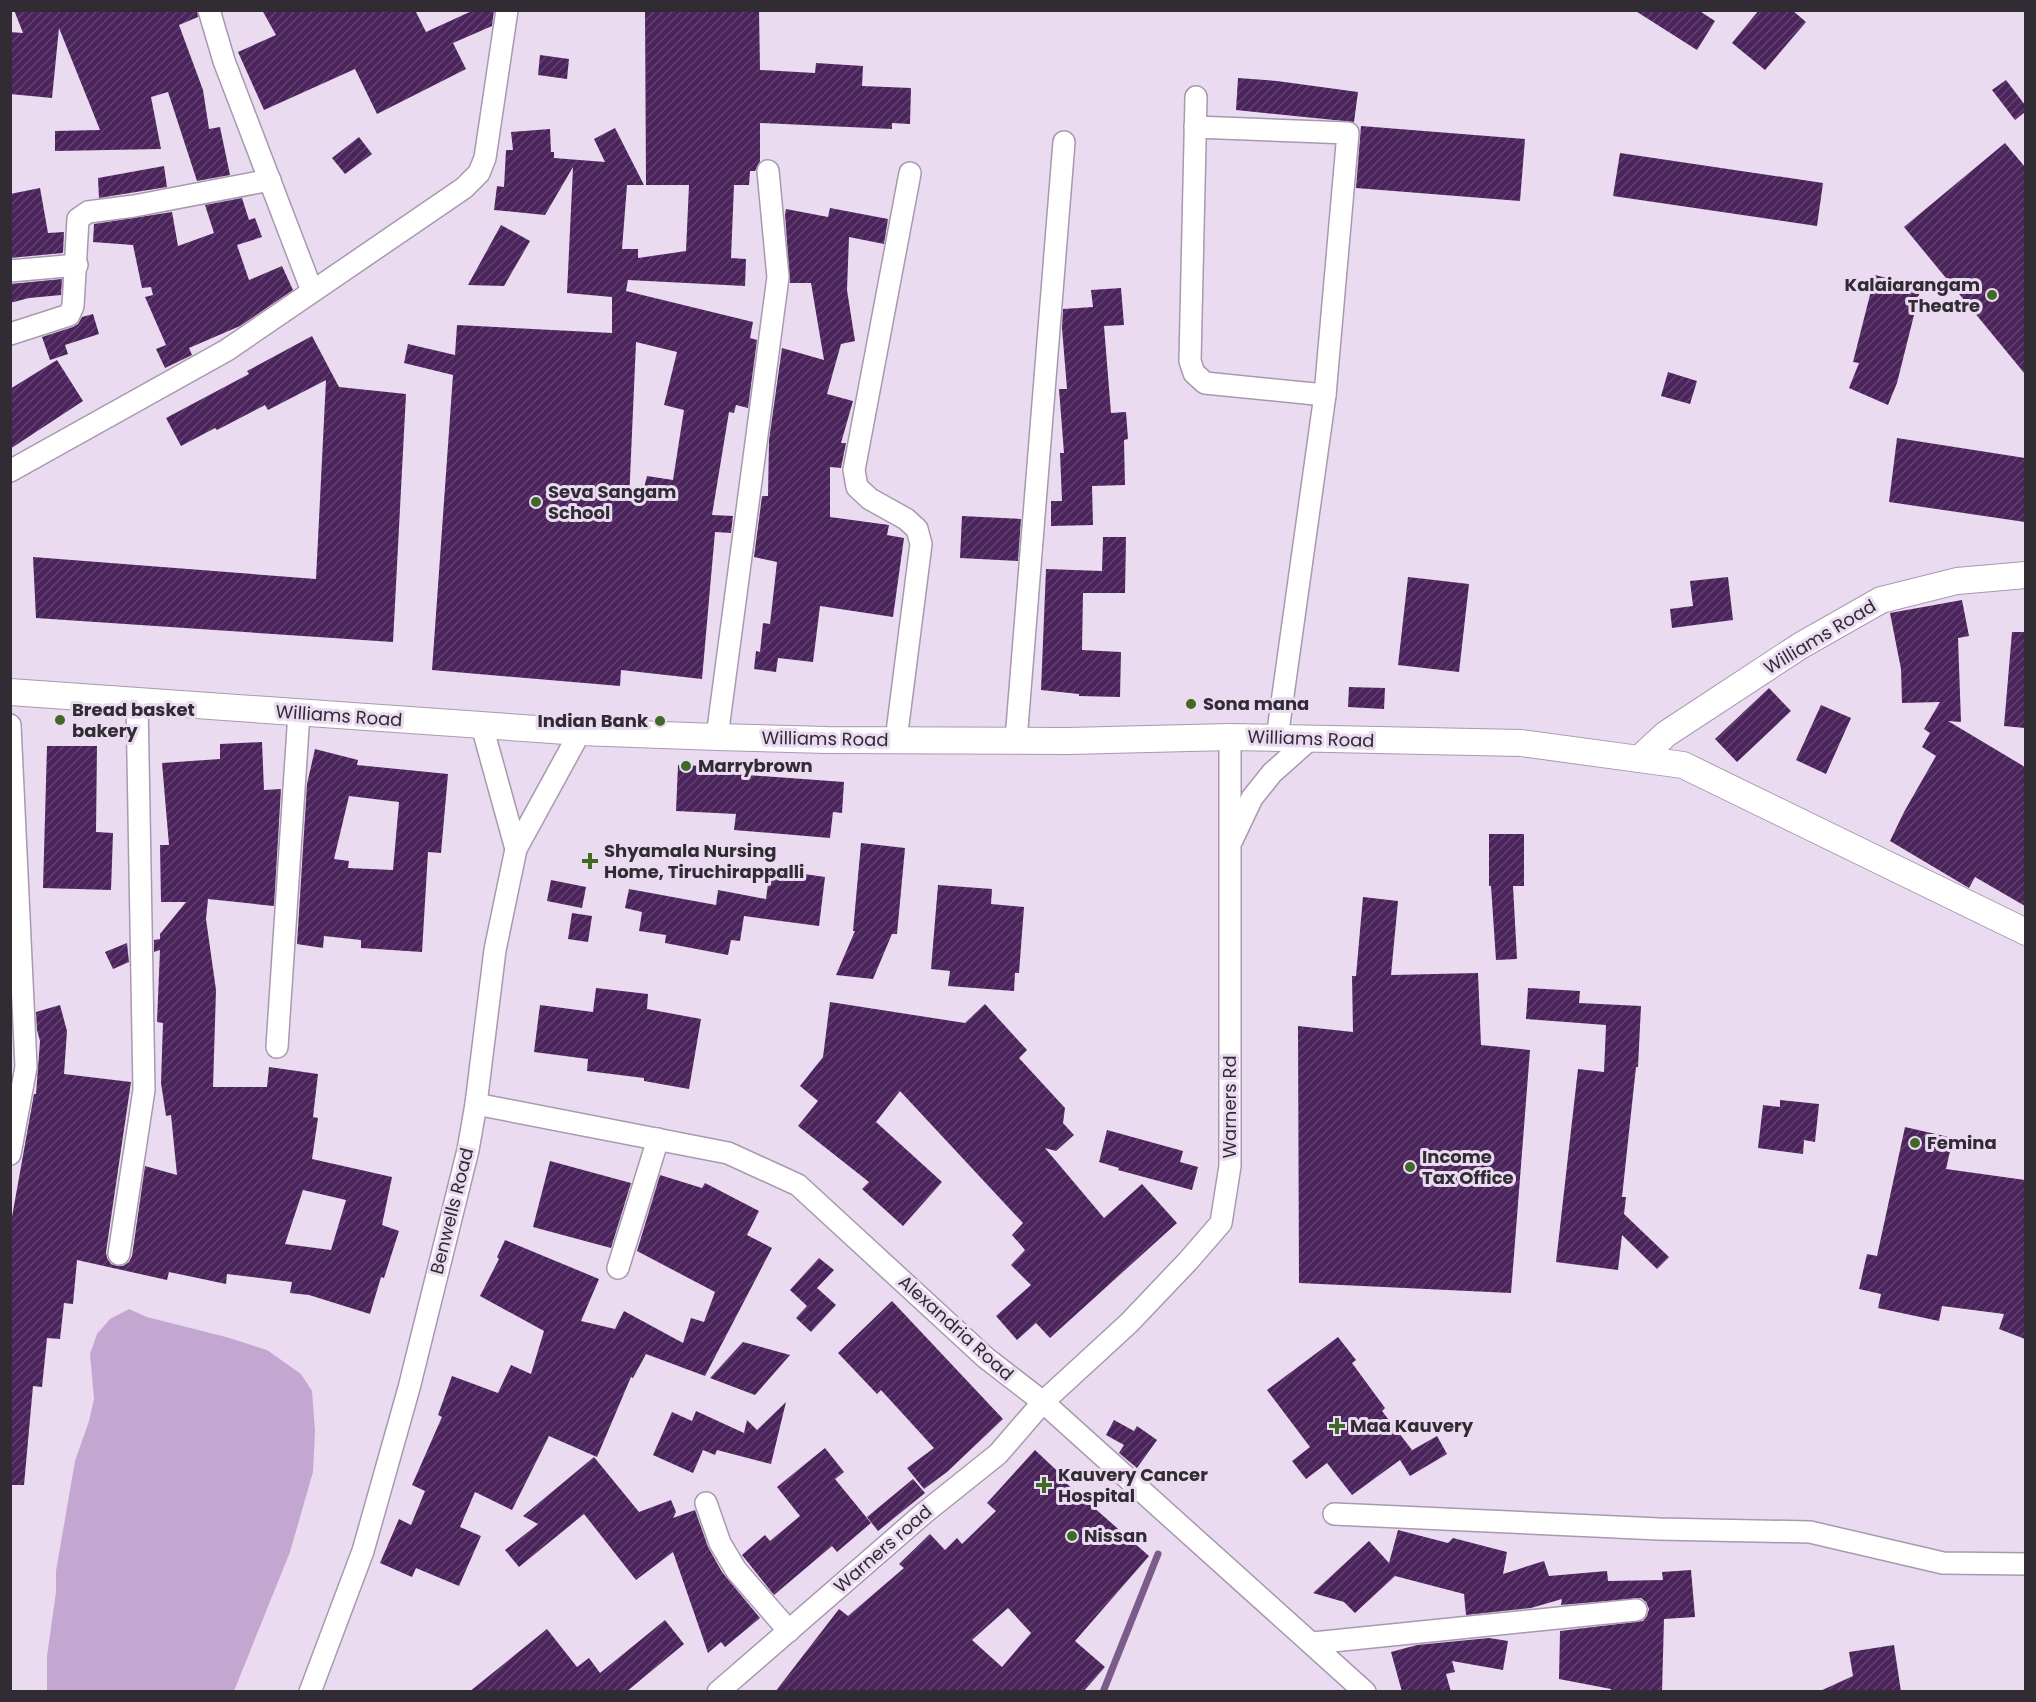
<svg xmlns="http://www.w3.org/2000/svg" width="2036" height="1702" font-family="Poppins,sans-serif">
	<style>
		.green { fill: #c4a7d1 }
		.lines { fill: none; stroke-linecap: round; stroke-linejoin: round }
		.stream { stroke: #7b5b89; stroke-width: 7 }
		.building { fill: url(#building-hatch); fill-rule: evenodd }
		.minor-casing { stroke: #a899ae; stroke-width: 24 }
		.tertiary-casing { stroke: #a899ae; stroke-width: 28 }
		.minor { stroke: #fff; stroke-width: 21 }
		.tertiary { stroke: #fff; stroke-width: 26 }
		.poi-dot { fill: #3f6925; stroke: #eadbf1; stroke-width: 2 }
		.labels { text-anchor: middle; stroke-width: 6; stroke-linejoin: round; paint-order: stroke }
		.poi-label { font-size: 18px; font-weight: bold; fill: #312b34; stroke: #eadbf1; text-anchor: start }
		.street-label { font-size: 18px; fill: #312b34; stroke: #eadbf1 }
	</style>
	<defs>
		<pattern id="building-hatch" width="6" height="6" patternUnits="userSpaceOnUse" patternTransform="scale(1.5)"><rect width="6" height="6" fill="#4c245c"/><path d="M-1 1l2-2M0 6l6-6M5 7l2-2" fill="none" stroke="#634370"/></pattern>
	</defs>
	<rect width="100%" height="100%" fill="#eadbf1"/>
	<polygon class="green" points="129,1309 147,1317 226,1337 267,1350 301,1374 312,1391 315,1431 313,1472 290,1552 234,1691 47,1691 47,1656 56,1592 56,1571 75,1461 89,1421 94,1399 90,1354 97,1334 110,1319"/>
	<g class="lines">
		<polyline class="stream" points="1103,1692 1158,1554"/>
	</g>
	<g class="building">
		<polygon points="14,10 197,10 198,17 179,25 203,90 209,129 220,127 230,175 197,181 168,92 151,97 161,149 55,151 55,131 100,130 59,28 52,98 10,94 10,32 23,33"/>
		<polygon points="262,10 415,10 426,32 474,10 494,10 492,26 453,43 466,69 377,114 355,69 264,110 238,52 276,35"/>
		<path d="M645 10H759L760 70 815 73 816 63 863 66 862 86 911 88 910 124 892 123V129L760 123V161L755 171H750L749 185H734L731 258 746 259 745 286 628 280 626 291 753 322 750 338 757 340 748 408 736 405 734 413 729 412 712 515 733 516 731 533 715 532 702 679 621 670 620 686 432 670 453 375 404 363 408 344 455 355 457 325 612 333V297L567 293 573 167 545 215 494 210 497 186 504 187 506 150H513L511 132 550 129 551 152H554V158L605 162 594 139 615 128 644 185H627L622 249H638V258L686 251 689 185H646ZM636 342 677 352 664 405 684 410 673 480 647 476 640 503 629 501Z"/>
		<polygon points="1634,10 1698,10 1715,21 1697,50"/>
		<polygon points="1759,10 1792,10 1806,22 1765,70 1732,43"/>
		<polygon points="540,55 569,59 567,79 538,75"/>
		<polygon points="1238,78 1277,81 1358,92 1354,122 1236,110"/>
		<polygon points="2006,80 2025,105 2025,112 2015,120 1992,90"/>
		<polygon points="1361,126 1525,139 1520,201 1356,188"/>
		<polygon points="359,137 372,154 345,174 332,158"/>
		<polygon points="2005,143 2025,167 2025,374 1904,227"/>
		<polygon points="1620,153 1823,183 1817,226 1613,196"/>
		<polygon points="164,166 167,187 99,198 98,178"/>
		<polygon points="40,188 48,233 64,232 63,253 10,258 10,194"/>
		<polygon points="242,198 249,220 255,218 262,237 237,245 249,280 282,266 293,290 240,326 189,348 192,355 165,368 156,349 166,345 145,297 153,295 151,287 142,288 133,245 93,242 94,224 172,212 178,246 214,233 205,205"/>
		<polygon points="830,208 888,219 884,244 849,237 847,290 855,341 841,344 827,394 853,401 841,443 846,443 841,468 830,467 830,517 889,525 887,535 904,538 893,617 820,606 813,662 778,658 776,672 754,669 756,651 760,652 763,623 770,624 777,562 754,557 762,496 768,496 769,440 782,348 824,360 811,283 790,283 785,214 786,209 828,217"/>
		<polygon points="501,225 530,241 504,286 468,285"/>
		<polygon points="1875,275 1921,287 1897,383 1888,405 1849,388 1859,363 1853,362"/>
		<polygon points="62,279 61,295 29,298 10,303 10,284"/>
		<polygon points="1121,288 1124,325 1104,326 1111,413 1126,412 1128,439 1124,440 1125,485 1092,486 1093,525 1051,526 1051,501 1062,501 1060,453 1064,453 1059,389 1067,389 1062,328 1063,309 1093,307 1091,290"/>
		<polygon points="93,314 99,334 65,345 68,354 50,360 42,337 73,327 78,324 82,317"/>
		<polygon points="312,336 339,387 406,394 393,642 36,618 33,557 316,579 326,380 268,410 265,405 217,430 215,428 181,446 166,418 249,374 247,371"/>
		<polygon points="57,360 83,401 10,449 10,389"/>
		<polygon points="1668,372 1697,381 1690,404 1661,396"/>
		<polygon points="1897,438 2025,458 2025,522 1889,502"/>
		<polygon points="962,516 1021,519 1018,561 960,558"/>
		<polygon points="1103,537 1126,537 1125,593 1083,593 1082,650 1121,652 1120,697 1079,696 1079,694 1041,690 1046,569 1102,571"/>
		<polygon points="1408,577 1469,584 1459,672 1398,665"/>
		<polygon points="1728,577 1733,620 1672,628 1670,609 1693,606 1690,581"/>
		<polygon points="1962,600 1969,636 1958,638 1961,722 1948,721 2025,767 2025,906 1975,877 1969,888 1890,841 1904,812 1936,756 1922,747 1930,733 1924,729 1940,702 1902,703 1901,669 1890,613"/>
		<polygon points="2012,632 2025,632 2025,728 2004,726"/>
		<polygon points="1349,687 1385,688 1384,709 1348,707"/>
		<polygon points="1769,688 1791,711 1737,762 1715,739"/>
		<polygon points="1821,705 1851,718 1826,774 1796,760"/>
		<path d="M262 742 264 790 281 789 274 906 208 899 206 919 216 990 213 1087H267L269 1067 318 1074 313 1117 318 1118 312 1159 392 1177 382 1225 399 1231 384 1278 381 1277 370 1314 309 1295 290 1293 292 1282 227 1274 226 1284 169 1272 167 1280 77 1260 73 1304 64 1303 60 1339 47 1338 42 1387 33 1386 24 1485H10V1228L34 1094H36L40 1041 37 1030 36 1012 60 1005 67 1031 64 1074 131 1082 106 1252 107 1258 111 1264 117 1266H123L129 1262 132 1256 145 1166 177 1175 171 1115 166 1116 161 1083 163 1023 157 1022 160 950 154 952V940L160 939V934L186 902H161L160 845H169L162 763 220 759V744ZM303 1190 346 1200 331 1250 285 1244Z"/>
		<polygon points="47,746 97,746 96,832 113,833 111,890 43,888"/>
		<path d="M315 749 358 760 357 765 448 774 441 853 428 852 422 952 361 948V940L324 936 323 948 297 944 307 784ZM349 796 399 802 393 870 348 868 349 861 334 859Z"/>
		<polygon points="678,765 706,766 706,772 844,782 842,813 833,812 830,838 734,830 736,814 676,811"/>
		<polygon points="1489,834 1524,834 1524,886 1513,886 1517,959 1496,960 1491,886 1489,886"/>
		<polygon points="861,843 905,848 897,934 892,934 873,979 836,975 855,931 853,931"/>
		<polygon points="770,869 825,877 819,926 744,916 740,941 731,940 728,955 665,943 666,935 639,931 642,912 625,908 629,889 716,905 718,890 766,899"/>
		<polygon points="551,880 586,887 582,908 547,901"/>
		<polygon points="938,885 992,889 991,904 1024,907 1019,973 1015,973 1014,991 948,986 950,971 931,969"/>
		<polygon points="1363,897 1398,901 1391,975 1478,973 1481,1045 1530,1050 1511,1293 1299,1283 1298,1026 1353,1032 1352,976 1356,976"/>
		<polygon points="572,913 592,916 588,942 568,939"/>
		<polygon points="127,943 129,962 113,969 105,952"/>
		<polygon points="596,988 648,994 647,1009 701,1019 689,1089 644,1081 644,1078 587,1071 588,1059 534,1052 540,1005 593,1012"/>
		<polygon points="1528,988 1580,991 1579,1003 1641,1006 1638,1067 1636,1067 1622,1197 1626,1197 1624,1214 1669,1257 1657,1269 1622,1235 1618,1270 1556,1262 1578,1069 1604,1072 1606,1025 1526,1019"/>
		<polygon points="830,1002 965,1023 985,1004 1027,1050 1019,1058 1065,1108 1063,1123 1074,1135 1056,1151 1045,1148 1104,1218 1142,1184 1177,1223 1050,1338 1036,1323 1017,1340 996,1316 1031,1285 1011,1265 1025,1250 1012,1235 1023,1223 900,1091 876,1122 942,1182 903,1226 862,1189 869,1182 798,1126 818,1101 800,1086 823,1057"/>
		<polygon points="1780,1100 1819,1104 1815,1142 1804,1140 1803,1154 1758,1148 1763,1105 1780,1107"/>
		<polygon points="1905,1127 1953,1138 1946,1169 2025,1180 2025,1339 1999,1329 2004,1314 1942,1306 1939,1321 1878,1308 1881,1294 1859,1289 1867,1254 1877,1256"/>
		<polygon points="1107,1130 1183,1151 1180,1162 1198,1167 1192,1190 1118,1170 1119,1168 1099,1162"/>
		<polygon points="550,1161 631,1183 611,1248 533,1227"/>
		<polygon points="660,1175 702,1188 705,1183 759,1211 747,1235 772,1248 705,1376 646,1354 633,1378 631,1377 597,1457 549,1436 512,1510 475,1492 460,1527 481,1536 459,1586 416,1568 412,1577 380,1563 399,1519 411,1525 425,1491 412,1485 442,1417 438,1415 452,1376 498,1393 511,1365 531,1374 544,1331 480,1296 499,1259 497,1257 505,1240 599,1279 581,1321 615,1329 624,1311 683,1343 691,1318 704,1322 715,1292 637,1251"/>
		<polygon points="819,1258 834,1270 817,1288 836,1305 811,1332 796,1318 807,1306 790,1290"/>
		<polygon points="892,1301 1003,1419 947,1472 924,1489 907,1468 934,1448 881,1390 877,1394 838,1353"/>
		<polygon points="1338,1337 1356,1360 1352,1363 1385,1408 1382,1411 1412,1450 1409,1452 1437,1436 1447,1454 1410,1476 1400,1460 1352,1495 1327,1463 1306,1479 1292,1461 1310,1447 1267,1390"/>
		<polygon points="743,1342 790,1355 755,1395 710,1378"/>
		<polygon points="786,1402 771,1464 717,1450 715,1455 703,1450 693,1473 653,1455 672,1412 692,1421 696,1411 744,1433 747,1420 757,1430"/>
		<polygon points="1114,1420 1134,1431 1137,1426 1157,1440 1137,1468 1119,1453 1124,1445 1106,1435"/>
		<polygon points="825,1448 844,1472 835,1479 871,1523 837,1552 832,1546 774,1595 742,1555 765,1535 770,1541 800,1516 777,1487"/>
		<path d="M1035 1450 1069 1482 1067 1484 1149 1556 1075 1641 1105 1667 1083 1692H775L839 1609 848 1616 904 1568 899 1564 930 1534 945 1550 957 1538 962 1544 996 1511 987 1503ZM1008 1608 1031 1633 1002 1667 972 1640Z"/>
		<polygon points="594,1457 639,1512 671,1500 676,1512 673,1518 695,1510 708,1547 722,1572 760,1618 725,1647 721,1642 708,1653 673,1552 636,1580 584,1514 519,1567 505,1550 538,1524 523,1516"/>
		<polygon points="913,1479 925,1493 878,1531 867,1517"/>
		<polygon points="1398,1530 1448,1543 1453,1538 1507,1552 1503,1574 1544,1561 1549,1576 1607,1571 1608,1581 1663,1580 1662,1572 1691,1570 1695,1617 1664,1619 1662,1692 1611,1692 1611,1689 1559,1679 1560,1631 1643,1621 1647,1616 1649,1609 1646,1602 1641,1598 1561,1605 1562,1599 1531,1608 1466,1615 1464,1594 1395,1576 1355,1613 1344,1602 1313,1593 1369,1541 1389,1563"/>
		<polygon points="665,1620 684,1644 626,1692 469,1692 547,1629 577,1667 589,1658 600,1673"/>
		<polygon points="1489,1638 1508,1641 1503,1670 1452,1661 1455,1672 1446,1674 1451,1692 1402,1692 1391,1652 1417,1645"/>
		<polygon points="1894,1645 1901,1692 1818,1692 1853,1676 1849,1652"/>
	</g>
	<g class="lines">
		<defs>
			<g id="minor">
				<polyline points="209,10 224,61 312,291"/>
				<polyline points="1196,97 1190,361 1194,373 1205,383 1325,395"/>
				<polyline points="1195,127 1348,133 1325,395 1277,738"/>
				<polyline points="10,271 77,265"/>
				<polyline points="10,334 69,315 73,306 78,219 88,212 134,206 270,180"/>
				<polyline points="10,471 227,350 464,188 479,173 485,158 507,10"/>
				<polyline points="10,725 26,1067 10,1154"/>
				<polyline points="482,726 516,849"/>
				<polyline points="717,737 778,277 768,171"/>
				<polyline points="896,740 921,544 917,529 906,519 870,499 857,487 854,470 910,173"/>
				<polyline points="1016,740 1064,142"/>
				<polyline points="1232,840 1252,798 1272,773 1309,740"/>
				<polyline points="277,1047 299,713"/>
				<polyline points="476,1104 728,1153 798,1185 986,1358 1043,1402 1365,1692"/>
				<polyline points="119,1254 144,1090 137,702"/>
				<polyline points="618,1268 658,1139"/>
				<polyline points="706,1503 720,1543 736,1570 789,1631"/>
				<polyline points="1334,1514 1659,1529 1810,1532 1943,1563 2026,1564"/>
				<polyline points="1313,1643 1636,1610"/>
				<polyline points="310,1692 363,1551 409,1388 468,1150 476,1104 495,950 516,849 580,732"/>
				<polyline points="718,1692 923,1514 998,1454 1043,1402 1129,1323 1188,1261 1221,1223 1230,1166 1230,737"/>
			</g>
			<g id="tertiary">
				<polyline points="10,692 580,732 717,737 826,740 1068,741 1230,737 1521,743 1683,765 2026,932"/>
				<polyline points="1639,759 1666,734 1800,646 1881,600 1957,581 2026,575"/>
			</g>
		</defs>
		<use href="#minor" class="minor-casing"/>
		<use href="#tertiary" class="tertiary-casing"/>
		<use href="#minor" class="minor"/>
		<use href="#tertiary" class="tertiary"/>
	</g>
	<g class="poi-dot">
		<circle cx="1992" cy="295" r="6"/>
		<circle cx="536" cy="502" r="6"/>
		<circle cx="1191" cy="704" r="6"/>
		<circle cx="60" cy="720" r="6"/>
		<circle cx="660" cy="721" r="6"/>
		<circle cx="686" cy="766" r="6"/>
		<path d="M587 852h6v6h6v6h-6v6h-6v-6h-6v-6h6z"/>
		<circle cx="1915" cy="1143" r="6"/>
		<circle cx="1410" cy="1167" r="6"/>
		<path d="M1334 1417h6v6h6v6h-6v6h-6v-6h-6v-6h6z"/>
		<path d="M1041 1476h6v6h6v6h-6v6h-6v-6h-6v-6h6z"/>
		<circle cx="1072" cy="1536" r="6"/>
	</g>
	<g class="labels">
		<g class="poi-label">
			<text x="1980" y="291" text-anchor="end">Kalaiarangam<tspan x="1980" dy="21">Theatre</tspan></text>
			<text x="548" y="498">Seva Sangam<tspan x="548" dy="21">School</tspan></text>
			<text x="1203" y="710">Sona mana</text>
			<text x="72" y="716">Bread basket<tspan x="72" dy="21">bakery</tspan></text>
			<text x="648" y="727" text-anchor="end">Indian Bank</text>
			<text x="698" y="772">Marrybrown</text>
			<text x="604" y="857">Shyamala Nursing<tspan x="604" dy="21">Home, Tiruchirappalli</tspan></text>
			<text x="1927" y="1149">Femina</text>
			<text x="1422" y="1163">Income<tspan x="1422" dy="21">Tax Office</tspan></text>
			<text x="1350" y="1432">Maa Kauvery</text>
			<text x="1058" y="1481">Kauvery Cancer<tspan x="1058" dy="21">Hospital</tspan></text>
			<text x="1084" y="1542">Nissan</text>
		</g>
		<g class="street-label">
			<text transform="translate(1820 637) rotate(-31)" y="6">Williams Road</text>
			<text transform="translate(339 716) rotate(4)" y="6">Williams Road</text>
			<text transform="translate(825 739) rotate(1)" y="6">Williams Road</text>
			<text transform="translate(1311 739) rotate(2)" y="6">Williams Road</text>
			<text transform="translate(1230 1107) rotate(-90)" y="6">Warners Rd</text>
			<text transform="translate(452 1211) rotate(-76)" y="6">Benwells Road</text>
			<text transform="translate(956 1328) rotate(42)" y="6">Alexandria Road</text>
			<text transform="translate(883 1549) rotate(-41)" y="6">Warners road</text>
		</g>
	</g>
	<rect width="2036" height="1702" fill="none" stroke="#312b34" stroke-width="24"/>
</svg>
